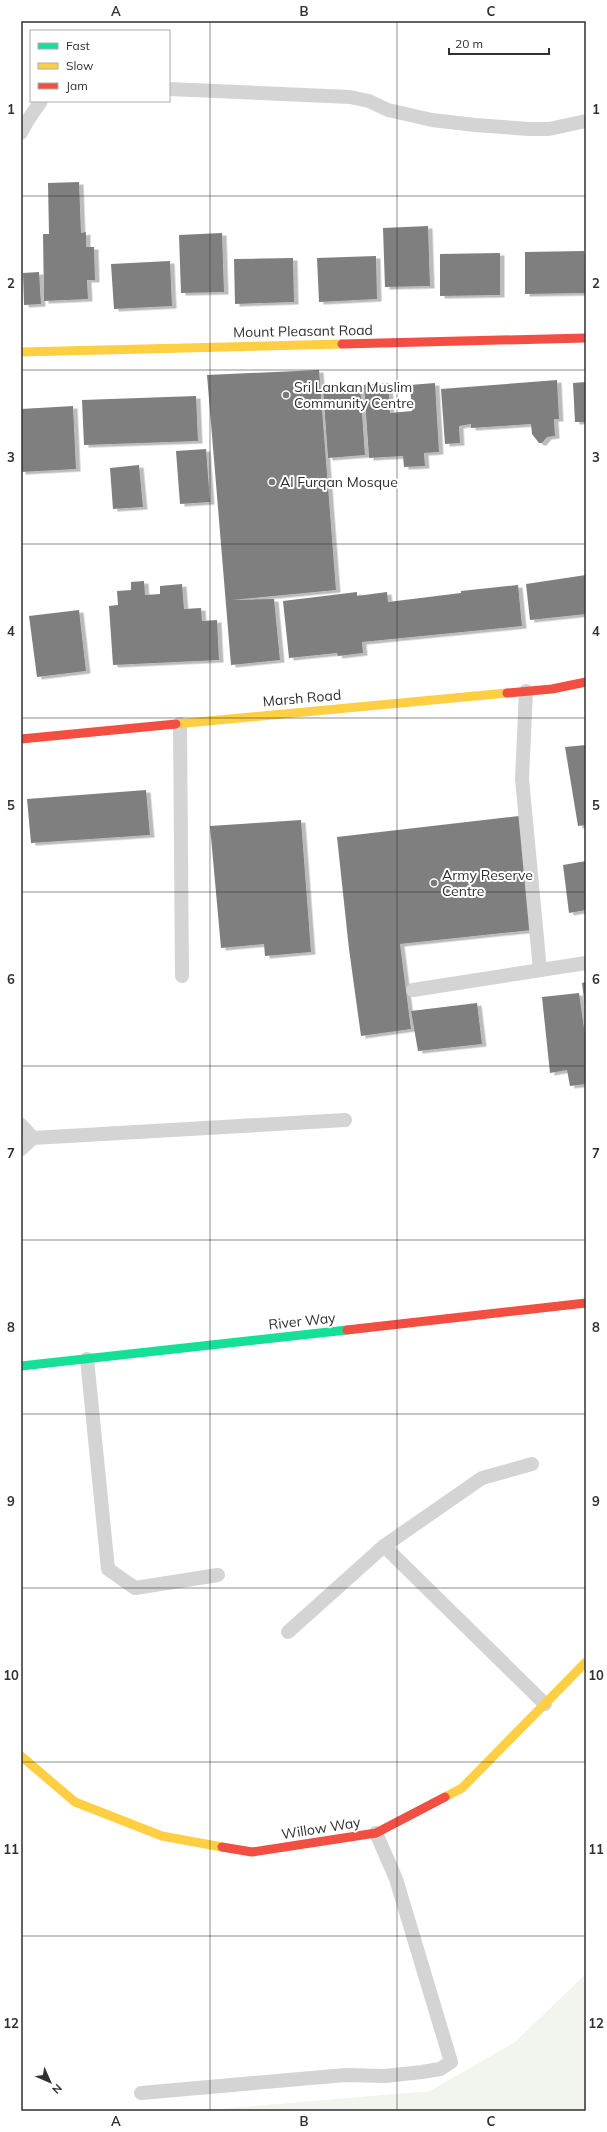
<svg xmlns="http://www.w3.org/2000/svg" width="607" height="2132" font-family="Mulish,sans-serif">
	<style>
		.green { fill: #f1f5ed }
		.building { fill: #7f7f7f; filter: url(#shadow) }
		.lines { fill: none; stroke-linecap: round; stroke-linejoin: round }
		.lane { stroke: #d4d4d4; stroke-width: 14 }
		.fast { stroke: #16e098; stroke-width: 9 }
		.slow { stroke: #ffcf43; stroke-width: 9 }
		.jam { stroke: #f24e42; stroke-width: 9 }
		.grid { fill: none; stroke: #303030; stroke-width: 1; stroke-opacity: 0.55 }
		.poi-dot { fill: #787878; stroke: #fff; stroke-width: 1.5 }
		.labels { text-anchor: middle; stroke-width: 4; stroke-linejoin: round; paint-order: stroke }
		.street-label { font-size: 14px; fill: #303030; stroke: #fff }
		.poi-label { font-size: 14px; fill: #303030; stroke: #fff; text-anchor: start }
		.neatline { fill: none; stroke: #303030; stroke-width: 1.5 }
		.grid-label { font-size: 13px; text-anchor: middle; font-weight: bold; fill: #303030 }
	</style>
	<defs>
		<filter id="shadow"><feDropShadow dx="4.5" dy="2.5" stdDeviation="0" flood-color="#0004"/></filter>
	</defs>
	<rect width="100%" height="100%" fill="#fff"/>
	<polygon class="green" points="586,1974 586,2111 197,2111 430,2091 515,2042"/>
	<g class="building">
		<polygon points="79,182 81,233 86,232 86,247 94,247 95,280 87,280 88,299 44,301 43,234 49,234 48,183"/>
		<polygon points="428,226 430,286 385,287 383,228"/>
		<polygon points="222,233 224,292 181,293 179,235"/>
		<polygon points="584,251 585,293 525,294 525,252"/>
		<polygon points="500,253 500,295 440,296 440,254"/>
		<polygon points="376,256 377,299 319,302 317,258"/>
		<polygon points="293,258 294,302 235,304 234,259"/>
		<polygon points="170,261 172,306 114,309 111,264"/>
		<polygon points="39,272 41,304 24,305 23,273"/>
		<polygon points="319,370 336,590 232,600 274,599 280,660 231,665 207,375"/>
		<polygon points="557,380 559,419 554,419 555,436 547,437 542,443 539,443 532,434 531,424 471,428 471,424 459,426 460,443 445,444 441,389"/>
		<polygon points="586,382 586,422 575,422 573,383"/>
		<polygon points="388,383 390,413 412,411 410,385 435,383 439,452 424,453 425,466 404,467 403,456 369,458 364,385"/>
		<polygon points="360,385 365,455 328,458 323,388"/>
		<polygon points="196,396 198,441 84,445 82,400"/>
		<polygon points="73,406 76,469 21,472 21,409"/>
		<polygon points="206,449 210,502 180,504 176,451"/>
		<polygon points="139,465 143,507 113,509 110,468"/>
		<polygon points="586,575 586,614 530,620 526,584"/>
		<polygon points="144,581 145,595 160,594 160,586 182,584 184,609 201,608 202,621 217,620 219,660 113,665 109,606 118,605 117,591 131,590 131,582"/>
		<polygon points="518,585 522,626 362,642 363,653 338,656 337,653 289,658 283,601 357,592 357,596 387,592 388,602 461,593 461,591"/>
		<polygon points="79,610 86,671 37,677 29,616"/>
		<polygon points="586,745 586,825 578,826 565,747"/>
		<polygon points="146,790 150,835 31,843 27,799"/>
		<polygon points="519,816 532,930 400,944 411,1029 361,1036 349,949 337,837"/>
		<polygon points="301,820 311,952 265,956 264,944 221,948 210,826"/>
		<polygon points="586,861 586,910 569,913 563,865"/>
		<polygon points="586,982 586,1007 585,1007 582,983"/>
		<polygon points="579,993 586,1042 586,1084 570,1086 567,1070 550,1073 542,997"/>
		<polygon points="477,1003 482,1044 418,1051 411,1011"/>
	</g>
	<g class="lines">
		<g class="lane">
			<polyline points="169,89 350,97 369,101 388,110 432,120 475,125 529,129 549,129 586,121"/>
			<polyline points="21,133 28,120 41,101"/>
			<polyline points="526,691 522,779 540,970"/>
			<polyline points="180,724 182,976"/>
			<polyline points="413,990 586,963"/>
			<polyline points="21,1125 33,1138"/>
			<polyline points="21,1149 33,1138 345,1120"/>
			<polyline points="87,1359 108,1569 135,1588 218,1575"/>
			<polyline points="384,1546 545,1704"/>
			<polyline points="288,1632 384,1546 482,1478 532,1464"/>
			<polyline points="141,2093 345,2075 385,2076 422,2072 440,2069 451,2062 396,1879 376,1833"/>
		</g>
		<polyline class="fast" points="21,1366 347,1330"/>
		<g class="slow">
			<polyline points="21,352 342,344"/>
			<polyline points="176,724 507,693"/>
			<polyline points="21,1756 75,1802 162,1836 222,1847"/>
			<polyline points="445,1797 462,1788 586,1662"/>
		</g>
		<g class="jam">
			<polyline points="342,344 586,338"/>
			<polyline points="507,693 552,689 586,682"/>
			<polyline points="21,739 176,724"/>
			<polyline points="347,1330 586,1303"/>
			<polyline points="222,1847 252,1852 376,1833 445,1797"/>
		</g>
	</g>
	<path class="grid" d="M210 21V2111M397 21V2111M21 196H586M21 370H586M21 544H586M21 718H586M21 892H586M21 1066H586M21 1240H586M21 1414H586M21 1588H586M21 1762H586M21 1936H586"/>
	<g class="poi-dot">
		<circle cx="286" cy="395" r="4"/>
		<circle cx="272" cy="482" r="4"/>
		<circle cx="434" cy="883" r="4"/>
	</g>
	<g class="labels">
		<g class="street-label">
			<text transform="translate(303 331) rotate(-1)" y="5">Mount Pleasant Road</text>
			<text transform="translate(302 698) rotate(-5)" y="5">Marsh Road</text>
			<text transform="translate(302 1321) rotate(-6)" y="5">River Way</text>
			<text transform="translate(321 1828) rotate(-9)" y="5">Willow Way</text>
		</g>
		<g class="poi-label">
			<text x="294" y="392">Sri Lankan Muslim<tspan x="294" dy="16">Community Centre</tspan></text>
			<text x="280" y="487">Al Furqan Mosque</text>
			<text x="442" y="880">Army Reserve<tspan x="442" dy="16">Centre</tspan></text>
		</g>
	</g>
	<rect width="607" height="2132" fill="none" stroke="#ffffff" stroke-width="44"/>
	<rect x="30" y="30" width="140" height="72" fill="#ffffff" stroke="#acacac"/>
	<rect x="38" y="43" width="20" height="6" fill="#16e098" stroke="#acacac"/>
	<text x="66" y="50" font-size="12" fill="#303030">Fast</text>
	<rect x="38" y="63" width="20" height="6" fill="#ffcf43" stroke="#acacac"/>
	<text x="66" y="70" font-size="12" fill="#303030">Slow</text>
	<rect x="38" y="83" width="20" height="6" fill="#f24e42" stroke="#acacac"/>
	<text x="66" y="90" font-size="12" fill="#303030">Jam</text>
	<g transform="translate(50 2082) rotate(135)" stroke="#ffffff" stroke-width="3" paint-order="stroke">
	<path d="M0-3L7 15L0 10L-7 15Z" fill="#303030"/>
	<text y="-6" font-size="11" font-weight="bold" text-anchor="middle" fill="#303030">N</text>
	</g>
	<path d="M449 48v6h100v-6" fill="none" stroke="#303030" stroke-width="2"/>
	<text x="455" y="48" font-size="12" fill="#303030" stroke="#ffffff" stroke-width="3" paint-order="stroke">20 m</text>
	<rect x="22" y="22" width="563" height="2088" class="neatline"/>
	<g class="grid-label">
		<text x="116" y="16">A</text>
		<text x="304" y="16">B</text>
		<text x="491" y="16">C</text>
		<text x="11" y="114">1</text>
		<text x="596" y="114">1</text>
		<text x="11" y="288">2</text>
		<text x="596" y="288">2</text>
		<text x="11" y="462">3</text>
		<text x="596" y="462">3</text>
		<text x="11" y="636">4</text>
		<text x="596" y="636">4</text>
		<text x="11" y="810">5</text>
		<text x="596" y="810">5</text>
		<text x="11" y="984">6</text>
		<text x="596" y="984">6</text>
		<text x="11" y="1158">7</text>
		<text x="596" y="1158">7</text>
		<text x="11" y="1332">8</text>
		<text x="596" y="1332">8</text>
		<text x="11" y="1506">9</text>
		<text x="596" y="1506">9</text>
		<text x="11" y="1680">10</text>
		<text x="596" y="1680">10</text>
		<text x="11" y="1854">11</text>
		<text x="596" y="1854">11</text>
		<text x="11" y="2028">12</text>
		<text x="596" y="2028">12</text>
		<text x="116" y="2126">A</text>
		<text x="304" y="2126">B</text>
		<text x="491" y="2126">C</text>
	</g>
</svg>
